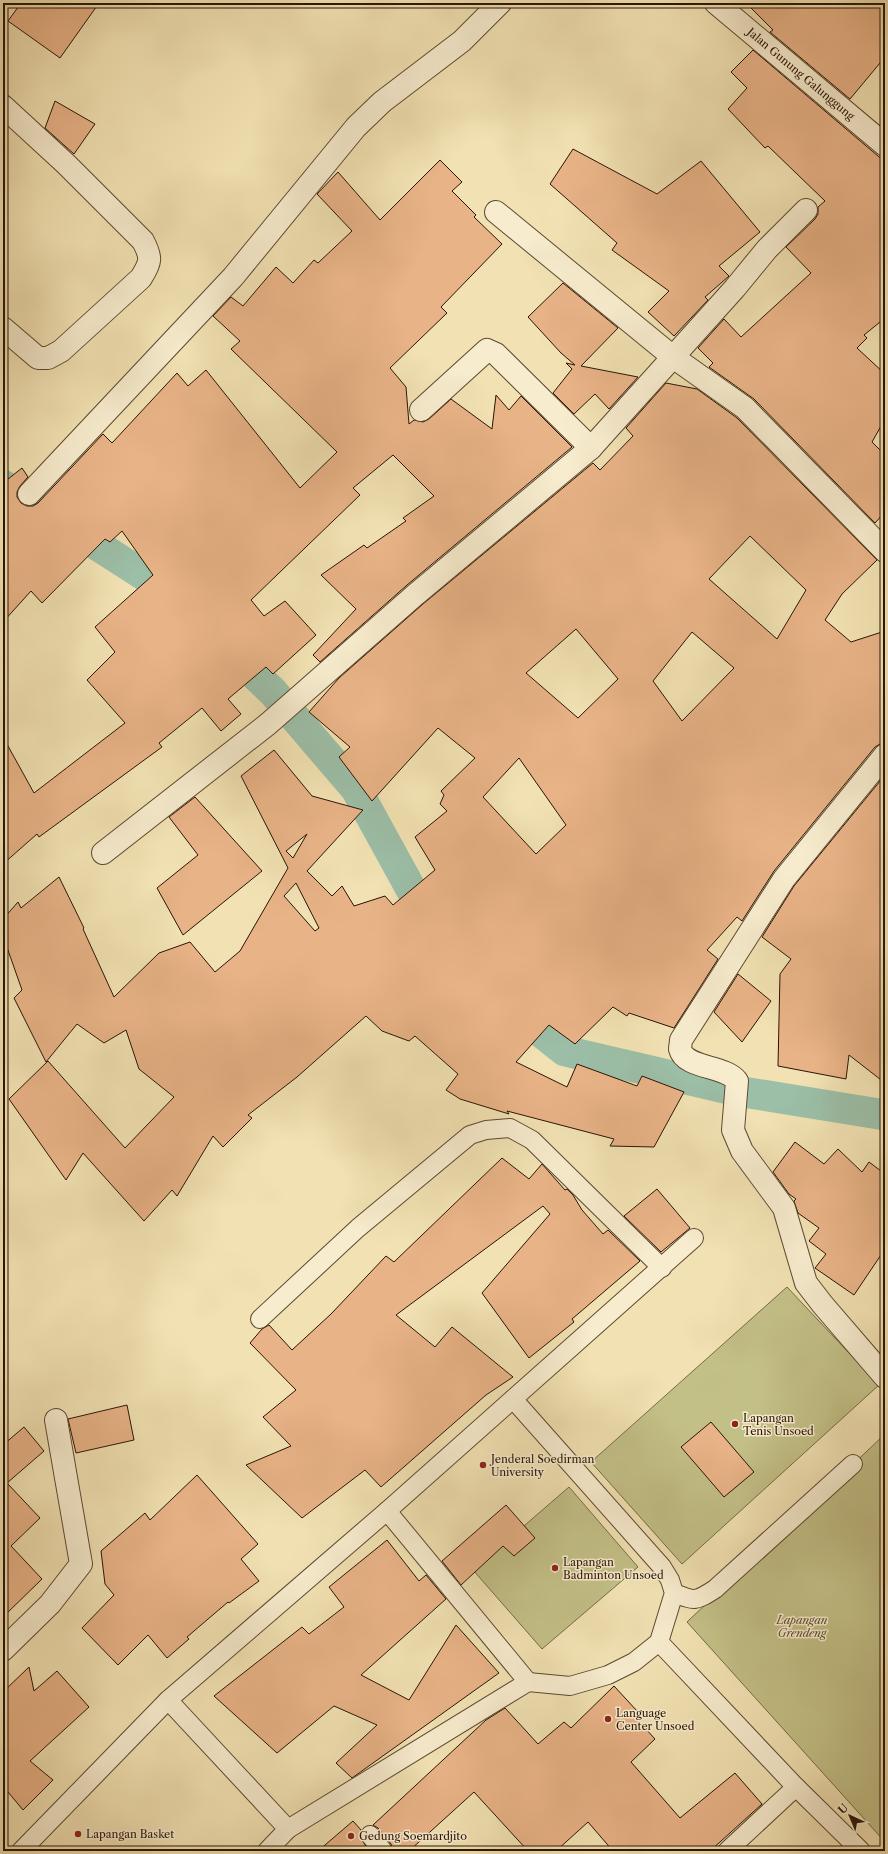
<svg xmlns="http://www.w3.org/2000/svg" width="888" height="1854" font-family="'Libre Caslon Text',serif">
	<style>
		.green { fill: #c3c087; stroke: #766a46 }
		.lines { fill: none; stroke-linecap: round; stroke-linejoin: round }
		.canal { stroke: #9cbfa8; stroke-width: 31 }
		.building { fill: #e8b387; stroke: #2a1404; fill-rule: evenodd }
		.service-casing { stroke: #5c4830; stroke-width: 20 }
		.minor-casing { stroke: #5c4830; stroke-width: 24 }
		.tertiary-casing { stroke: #5c4830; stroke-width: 24 }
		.service { stroke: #f7ecce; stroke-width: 18 }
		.minor { stroke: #f7ecce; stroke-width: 22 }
		.tertiary { stroke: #f7ecce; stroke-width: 22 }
		.poi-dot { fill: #8f2418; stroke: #f7ecce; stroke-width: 1.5 }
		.labels { text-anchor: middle; stroke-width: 3; stroke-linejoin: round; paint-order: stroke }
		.street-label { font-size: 11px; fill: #2a1404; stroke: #f7ecce }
		.poi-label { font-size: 11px; fill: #2a1404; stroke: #f7ecce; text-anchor: start }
		.park-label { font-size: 11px; font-style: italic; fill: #605032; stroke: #f7ecce }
	</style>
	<rect width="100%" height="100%" fill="#f2e2b3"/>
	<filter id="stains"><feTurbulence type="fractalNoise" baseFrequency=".005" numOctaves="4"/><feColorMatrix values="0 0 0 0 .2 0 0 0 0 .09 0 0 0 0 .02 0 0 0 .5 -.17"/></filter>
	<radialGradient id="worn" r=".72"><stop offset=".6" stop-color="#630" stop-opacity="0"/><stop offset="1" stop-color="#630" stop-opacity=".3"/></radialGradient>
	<g class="green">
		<polygon points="787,1287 879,1385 682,1564 591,1462"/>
		<polygon points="885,1434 885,1842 687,1622"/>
		<polygon points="569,1487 638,1567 542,1649 473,1570"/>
	</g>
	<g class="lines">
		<g class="canal">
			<polyline points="3,485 164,588 181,604"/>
			<polyline points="226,647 273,692 356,789 428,920 433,926"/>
			<polyline points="509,1007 565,1051 737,1091 885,1115"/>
		</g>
	</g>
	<g class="building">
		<polygon points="21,3 99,3 60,58 8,21"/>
		<polygon points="746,3 885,3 885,57 850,99 770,32 773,30"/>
		<polygon points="753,50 885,162 885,318 864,335 867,338 857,348 885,374 885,419 872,442 885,455 885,512 875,523 754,399 709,367 713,363 698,348 724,319 741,337 811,273 786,247 815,219 818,214 818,207 825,201 768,146 765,148 728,109 747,88 731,72"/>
		<polygon points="55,101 95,124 74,154 45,128"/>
		<polygon points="573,149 657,194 701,161 760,232 719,266 729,276 705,297 708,300 674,336 648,312 669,291 612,250 617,243 550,184"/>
		<polygon points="440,160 462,182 452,191 476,215 474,217 502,244 441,307 447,313 390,368 406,387 409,424 414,420 423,422 429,419 451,399 492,429 496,395 509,410 521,396 572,447 407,585 320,662 313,655 356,609 321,575 364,545 367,548 406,521 403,518 434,496 393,455 353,488 360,495 251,600 264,616 285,601 316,635 273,674 266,667 228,699 241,714 221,731 202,708 159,743 162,747 39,837 37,834 3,864 3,737 34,793 125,723 87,680 115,652 95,627 153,575 122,531 110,542 105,539 42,603 31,591 3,622 3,483 22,468 28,477 20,486 17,492 17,497 21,503 27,506 33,506 38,503 103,434 112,443 177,373 188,386 206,370 300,488 337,452 231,349 240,341 213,316 231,297 243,306 276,267 293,283 314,260 318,263 352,231 317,194 338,172 380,220"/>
		<polygon points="563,283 618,328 581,366 638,377 609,409 595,394 574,414 553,393 572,369 566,363 575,365 561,353 528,317"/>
		<path d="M666 383 697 389 737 418 877 560 842 594 825 620 851 642 885 631V743L880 744 875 747 774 871 742 921 737 917 707 950 718 959 674 1028 629 1013 627 1016 613 1007 575 1044 549 1025 516 1062 567 1087 577 1064 637 1086 642 1076 684 1092 654 1147 610 1146 614 1139 507 1111 509 1114 460 1099 446 1090 458 1074 415 1036 409 1041 382 1031 366 1016 297 1077 248 1115 252 1118 223 1147 213 1136 177 1196 172 1190 144 1221 83 1153 66 1180 9 1099 48 1061 125 1148 174 1097 139 1069 126 1030 104 1043 77 1024 46 1062 14 998 22 990 3 936V919L18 902 21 908 59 877 84 928 83 929 114 997 159 953 190 942 215 972 240 951 288 868 241 776 274 750 312 796 363 810 307 871 332 896 342 886 354 906 385 896 393 905 435 870 415 837 447 811 440 804 444 795 441 791 475 758 438 728 372 801 339 757 350 747 309 712 339 678 423 604 593 463 600 470 633 436 626 428ZM750 536 806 590 777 639 709 579ZM576 629 618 679 578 718 526 673ZM692 632 734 668 682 721 653 681ZM519 758 566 825 536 854 483 797ZM307 834 293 858 286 851ZM296 883 319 928 315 931 284 896Z"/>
		<polygon points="885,775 885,1083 849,1055 846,1079 778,1066 780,974 791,959 762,937 794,886"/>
		<polygon points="195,797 262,871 183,935 157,888 198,855 169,817"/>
		<polygon points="738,974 771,1001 742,1042 714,1012"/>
		<polygon points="795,1142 824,1164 838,1149 862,1172 869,1162 885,1174 885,1249 854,1295 815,1268 826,1254 809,1241 819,1228 798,1213 794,1201 796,1199 789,1194 773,1172"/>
		<polygon points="502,1158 529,1179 542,1164 565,1190 567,1189 573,1195 582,1210 603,1234 608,1230 640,1261 572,1319 574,1322 529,1358 482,1293 550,1214 543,1206 396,1315 435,1347 452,1327 513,1377 486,1395 381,1487 365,1470 302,1518 246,1465 291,1446 263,1417 296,1390 250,1343 262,1329 269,1325 292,1350 331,1314 386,1256 394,1262"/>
		<polygon points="657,1189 690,1228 661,1252 624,1216"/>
		<polygon points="127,1405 134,1440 76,1453 68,1419"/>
		<polygon points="711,1422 754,1472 724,1497 681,1447"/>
		<polygon points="24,1427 44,1451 7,1483 40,1518 11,1546 42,1579 3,1617 3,1445"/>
		<polygon points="197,1475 258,1544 241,1559 259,1581 229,1603 228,1602 187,1637 189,1639 167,1658 148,1635 118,1665 82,1628 114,1595 105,1584 101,1551 145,1513 150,1520"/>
		<polygon points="506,1505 535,1538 514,1556 503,1546 461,1585 442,1561"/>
		<polygon points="387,1540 419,1581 426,1575 446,1599 361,1675 409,1700 456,1625 499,1673 352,1778 336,1763 377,1725 334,1706 277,1753 214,1696 302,1627 309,1634 344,1607 329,1587"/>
		<polygon points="29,1667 34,1691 57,1671 89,1707 30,1761 53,1780 23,1810 3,1786 3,1692"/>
		<polygon points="614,1686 638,1712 634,1716 655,1739 631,1762 680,1818 735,1773 762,1804 710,1851 613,1851 588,1822 556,1851 528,1851 474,1792 409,1851 393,1851 391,1844 378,1828 373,1825 486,1720 505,1708 538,1744 564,1722 571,1728"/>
		<polygon points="353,1821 361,1830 360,1837 369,1851 318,1851"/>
	</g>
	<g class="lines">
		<defs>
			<g id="service">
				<polyline points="260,1319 358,1228 470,1135 486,1130 510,1128 532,1140 662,1268"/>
				<polyline points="387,1511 528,1682"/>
				<path d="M674 1593C695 1601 695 1602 715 1589L853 1464"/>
				<polyline points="659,1642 796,1787 861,1851"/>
				<polyline points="168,1700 288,1829 528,1682 570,1686 608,1675 634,1662 659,1642 674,1593 670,1580 662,1567 513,1399"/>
				<polyline points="370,1835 383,1851"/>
				<polyline points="21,1851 168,1700 387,1511 694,1238"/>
				<polyline points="267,1851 288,1829"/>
				<polyline points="727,1851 796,1787"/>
			</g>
			<g id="minor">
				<path d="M3 106 66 164 143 241C152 258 151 262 141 278L61 351 48 358H38L3 328"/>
				<polyline points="496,212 673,357 735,288 767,249 806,210"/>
				<polyline points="421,410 487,350 496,354 591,448"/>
				<polyline points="29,494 233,277 356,127 382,102 462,41 500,3"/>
				<path d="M885 755 784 879 681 1040C681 1042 680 1047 680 1049 685 1069 725 1065 737 1081L733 1130 742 1151 784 1208 806 1283 823 1305 885 1377"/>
				<polyline points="103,853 268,724 415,595 591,448 673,357 745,408 885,551"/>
				<polyline points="3,1650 50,1604 81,1564 56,1420"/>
			</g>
			<polyline id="tertiary" points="716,3 885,145"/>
		</defs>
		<use href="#service" class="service-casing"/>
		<use href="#minor" class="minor-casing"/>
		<use href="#tertiary" class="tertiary-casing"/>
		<use href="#service" class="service"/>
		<use href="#minor" class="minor"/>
		<use href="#tertiary" class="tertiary"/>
	</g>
	<g class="poi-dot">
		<circle cx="735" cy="1424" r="4"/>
		<circle cx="483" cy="1465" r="4"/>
		<circle cx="555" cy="1568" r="4"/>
		<circle cx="608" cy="1719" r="4"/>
		<circle cx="78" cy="1834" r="4"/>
		<circle cx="351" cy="1836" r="4"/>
	</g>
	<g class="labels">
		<g class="street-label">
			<text transform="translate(801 74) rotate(40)" y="4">Jalan Gunung Galunggung</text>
		</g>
		<g class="poi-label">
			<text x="743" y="1422">Lapangan<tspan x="743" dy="13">Tenis Unsoed</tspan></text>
			<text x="491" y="1463">Jenderal Soedirman<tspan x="491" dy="13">University</tspan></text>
			<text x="563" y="1566">Lapangan<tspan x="563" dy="13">Badminton Unsoed</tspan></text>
			<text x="616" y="1717">Language<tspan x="616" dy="13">Center Unsoed</tspan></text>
			<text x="86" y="1838">Lapangan Basket</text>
			<text x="359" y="1840">Gedung Soemardjito</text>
		</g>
		<g class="park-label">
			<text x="802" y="1624">Lapangan<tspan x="802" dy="13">Grendeng</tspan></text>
		</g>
	</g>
	<rect width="888" height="1854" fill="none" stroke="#f2e2b3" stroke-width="16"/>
	<rect x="4" y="4" width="880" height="1846" fill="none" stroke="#2a1404" stroke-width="2"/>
	<rect x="8" y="8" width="872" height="1838" fill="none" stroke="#2a1404"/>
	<g transform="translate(850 1816) rotate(316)" stroke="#f7ecce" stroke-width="3" paint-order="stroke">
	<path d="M0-3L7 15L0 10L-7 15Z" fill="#2a1404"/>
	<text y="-6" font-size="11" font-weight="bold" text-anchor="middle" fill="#2a1404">U</text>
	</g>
	<rect width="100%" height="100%" filter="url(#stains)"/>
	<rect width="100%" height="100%" fill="url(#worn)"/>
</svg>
